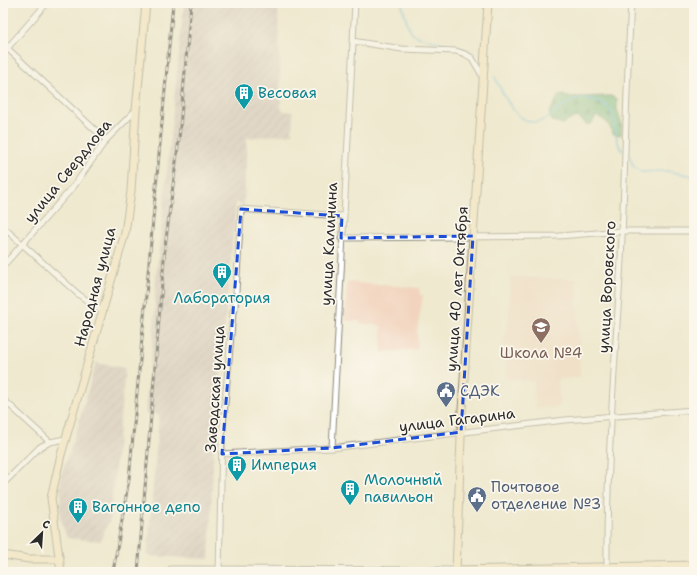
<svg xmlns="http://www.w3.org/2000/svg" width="697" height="575" font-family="'Shantell Sans',sans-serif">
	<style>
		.built { fill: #f2d4be }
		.industrial { fill: url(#industrial-furrows) }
		.forest { fill: url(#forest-firs); stroke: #4c7053 }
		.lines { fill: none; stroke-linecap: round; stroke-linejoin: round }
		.stream { stroke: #61b8de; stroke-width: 1.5 }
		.street-casing { stroke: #8d8a7d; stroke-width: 7 }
		.secondary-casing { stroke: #8d8a7d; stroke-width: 9 }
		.street { stroke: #fff; stroke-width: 5 }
		.secondary { stroke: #f8e7c3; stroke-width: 7 }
		.rail-casing { stroke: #2b2b2b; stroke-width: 3 }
		.rail { stroke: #fbf7ec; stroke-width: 1.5; stroke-dasharray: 4.5; stroke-linecap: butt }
		.marked { fill: none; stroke: #1d4ed8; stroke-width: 3; stroke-dasharray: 8 5; stroke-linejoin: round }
		.labels { text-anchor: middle; stroke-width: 3.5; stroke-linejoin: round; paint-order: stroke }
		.culture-label { font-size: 15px; fill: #0d838f; stroke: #fbf7ec; text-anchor: start }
		.street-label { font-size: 15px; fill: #2b2b2b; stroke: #fbf7ec }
		.education-label { font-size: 15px; fill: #785e54; stroke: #fbf7ec }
		.service-label { font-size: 15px; fill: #4e5e75; stroke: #fbf7ec; text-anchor: start }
	</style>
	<defs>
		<pattern id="industrial-furrows" width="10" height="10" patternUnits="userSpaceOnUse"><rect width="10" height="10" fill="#cfc0ba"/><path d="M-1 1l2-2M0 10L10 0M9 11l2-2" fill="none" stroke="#b2a5a0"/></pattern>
		<pattern id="forest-firs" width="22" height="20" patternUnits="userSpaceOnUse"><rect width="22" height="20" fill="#6eb67b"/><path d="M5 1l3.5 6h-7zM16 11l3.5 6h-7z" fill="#5b9465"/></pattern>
	</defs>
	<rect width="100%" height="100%" fill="#fbf7ec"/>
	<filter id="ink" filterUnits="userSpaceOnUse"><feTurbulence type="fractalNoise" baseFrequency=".025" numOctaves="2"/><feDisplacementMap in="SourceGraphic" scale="8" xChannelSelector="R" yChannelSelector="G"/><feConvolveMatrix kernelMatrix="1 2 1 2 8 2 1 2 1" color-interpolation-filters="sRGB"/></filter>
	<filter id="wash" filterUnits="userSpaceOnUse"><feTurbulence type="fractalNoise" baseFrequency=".012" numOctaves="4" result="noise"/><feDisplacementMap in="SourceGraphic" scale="16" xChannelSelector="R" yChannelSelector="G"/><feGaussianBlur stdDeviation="0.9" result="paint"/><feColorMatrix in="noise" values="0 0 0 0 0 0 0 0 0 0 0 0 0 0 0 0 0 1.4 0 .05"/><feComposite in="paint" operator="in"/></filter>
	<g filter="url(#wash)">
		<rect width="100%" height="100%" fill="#efe9cf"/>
		<g class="built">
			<polygon points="510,277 576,279 580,377 558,379 559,407 535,408 534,381 509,380 506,378 504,337 509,321"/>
			<polygon points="347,282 419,288 420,295 423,295 417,332 418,349 382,352 381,326 360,323 360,321 345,321"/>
		</g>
		<g class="industrial">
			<polygon points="184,3 278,3 281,108 283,111 293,112 292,134 247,138 244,208 236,202 214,443 209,559 147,556 159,415 145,414 154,327 156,279"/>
			<polygon points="96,363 125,368 110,519 100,541 67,538 60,517 61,474 71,448"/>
		</g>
		<path class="forest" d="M559 95H563L567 97 611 96 617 99V109L622 124 621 135 613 134C610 125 605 119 596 116L592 123 587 125C576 114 577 116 563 124L552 121 549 113Z"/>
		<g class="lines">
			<g class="stream">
				<path d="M401 3C405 12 406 24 411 32 416 41 462 43 474 54"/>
				<path d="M495 77C504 97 522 138 550 116 568 102 577 91 602 103 621 111 610 138 623 151"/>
				<polyline points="626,154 630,157 633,166 641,172 667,171 694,176"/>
			</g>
		</g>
	</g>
	<g filter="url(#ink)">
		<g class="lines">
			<defs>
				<g id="street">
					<polyline points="352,41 402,49 456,51 465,54 472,58 483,77"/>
					<polyline points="7,48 106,140"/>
					<polyline points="3,53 47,3"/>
					<polyline points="3,227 78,294 103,312"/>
					<polyline points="341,238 559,236 622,231 694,231"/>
					<polyline points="3,266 74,186 106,140 136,110"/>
					<polyline points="3,399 50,442"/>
					<polyline points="332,448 355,3"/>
					<polyline points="222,454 332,448 565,420 694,410"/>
					<polyline points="3,484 40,447 50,442 65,439"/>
					<polyline points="171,569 456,570"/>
					<polyline points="219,572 222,437 233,312 235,308 241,209 342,216"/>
					<path d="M607 572C606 468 615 364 621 260 625 175 626 89 631 3"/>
				</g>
				<g id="secondary">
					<polyline points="3,555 29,559 60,559"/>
					<polyline points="456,570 694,565"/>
					<polyline points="61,572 51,498 61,455 125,233 131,191 136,110 146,3"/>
					<polyline points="456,572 462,410 488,3"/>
				</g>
			</defs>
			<use href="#street" class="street-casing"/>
			<use href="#secondary" class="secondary-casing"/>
			<use href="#street" class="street"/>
			<use href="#secondary" class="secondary"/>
			<defs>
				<g id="rail">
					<polyline points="113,572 129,479 173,3"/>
					<polyline points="138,572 165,247 179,139 191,3"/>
				</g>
			</defs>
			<use href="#rail" class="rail-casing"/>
			<use href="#rail" class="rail"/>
		</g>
	</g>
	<path d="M0 0H697V575H0ZM241 209 342 216 341 238 473 236 461 432 332 448 222 454Z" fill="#efe9cf" fill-opacity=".55" fill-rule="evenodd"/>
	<path class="marked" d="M241 209 342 216 341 238 473 236 461 432 332 448 222 454Z"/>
	<defs>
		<symbol id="building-pin" viewBox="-11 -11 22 30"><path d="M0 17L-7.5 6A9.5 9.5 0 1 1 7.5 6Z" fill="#0f9aa8" stroke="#fbf7ec"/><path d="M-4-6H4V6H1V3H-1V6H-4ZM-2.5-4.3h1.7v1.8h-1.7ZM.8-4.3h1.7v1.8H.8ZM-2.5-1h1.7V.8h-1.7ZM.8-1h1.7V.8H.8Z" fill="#fff"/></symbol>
		<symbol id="school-pin" viewBox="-11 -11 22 30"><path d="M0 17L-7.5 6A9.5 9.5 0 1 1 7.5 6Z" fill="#8d6e63" stroke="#fbf7ec"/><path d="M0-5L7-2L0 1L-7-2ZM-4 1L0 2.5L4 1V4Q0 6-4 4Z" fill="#fff"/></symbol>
		<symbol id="civic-pin" viewBox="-11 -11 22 30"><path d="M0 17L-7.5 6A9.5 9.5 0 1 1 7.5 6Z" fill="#5c6f8a" stroke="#fbf7ec"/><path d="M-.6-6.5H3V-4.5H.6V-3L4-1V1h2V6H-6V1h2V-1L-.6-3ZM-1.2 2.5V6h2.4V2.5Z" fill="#fff"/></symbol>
	</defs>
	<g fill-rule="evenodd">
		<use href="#building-pin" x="233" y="82" width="22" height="30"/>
		<use href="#building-pin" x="211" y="261" width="22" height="30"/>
		<use href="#school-pin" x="530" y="316" width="22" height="30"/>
		<use href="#civic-pin" x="435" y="380" width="22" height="30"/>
		<use href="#building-pin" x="226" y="454" width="22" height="30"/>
		<use href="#building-pin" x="339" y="478" width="22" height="30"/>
		<use href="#civic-pin" x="466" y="485" width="22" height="30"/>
		<use href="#building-pin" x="67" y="496" width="22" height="30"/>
	</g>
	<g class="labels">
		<g class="culture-label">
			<text x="258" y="98">Весовая</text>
			<text x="222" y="303" text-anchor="middle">Лаборатория</text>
			<text x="251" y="470">Империя</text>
			<text x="364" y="485">Молочный<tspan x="364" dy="17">павильон</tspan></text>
			<text x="92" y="512">Вагонное депо</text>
		</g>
		<g class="street-label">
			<text transform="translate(68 171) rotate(-51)" y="5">улица Свердлова</text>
			<text transform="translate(329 244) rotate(-87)" y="5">улица Калинина</text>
			<text transform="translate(95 287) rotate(-75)" y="5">Народная улица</text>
			<text transform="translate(607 287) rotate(-87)" y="5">улица Воровского</text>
			<text transform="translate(457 289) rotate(-86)" y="5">улица 40 лет Октября</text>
			<text transform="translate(215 389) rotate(-86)" y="5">Заводская улица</text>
			<text transform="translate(457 420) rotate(-7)" y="5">улица Гагарина</text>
		</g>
		<g class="education-label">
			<text x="541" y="358">Школа №4</text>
		</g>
		<g class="service-label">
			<text x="460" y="396">СДЭК</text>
			<text x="491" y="492">Почтовое<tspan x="491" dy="17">отделение №3</tspan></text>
		</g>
	</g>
	<rect width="697" height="575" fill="none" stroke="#fbf7ec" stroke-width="16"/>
	<g transform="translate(42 533) rotate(25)" stroke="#fbf7ec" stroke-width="3" paint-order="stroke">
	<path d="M0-3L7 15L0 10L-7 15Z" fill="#2b2b2b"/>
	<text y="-6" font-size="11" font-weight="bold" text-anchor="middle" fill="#2b2b2b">С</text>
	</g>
</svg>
